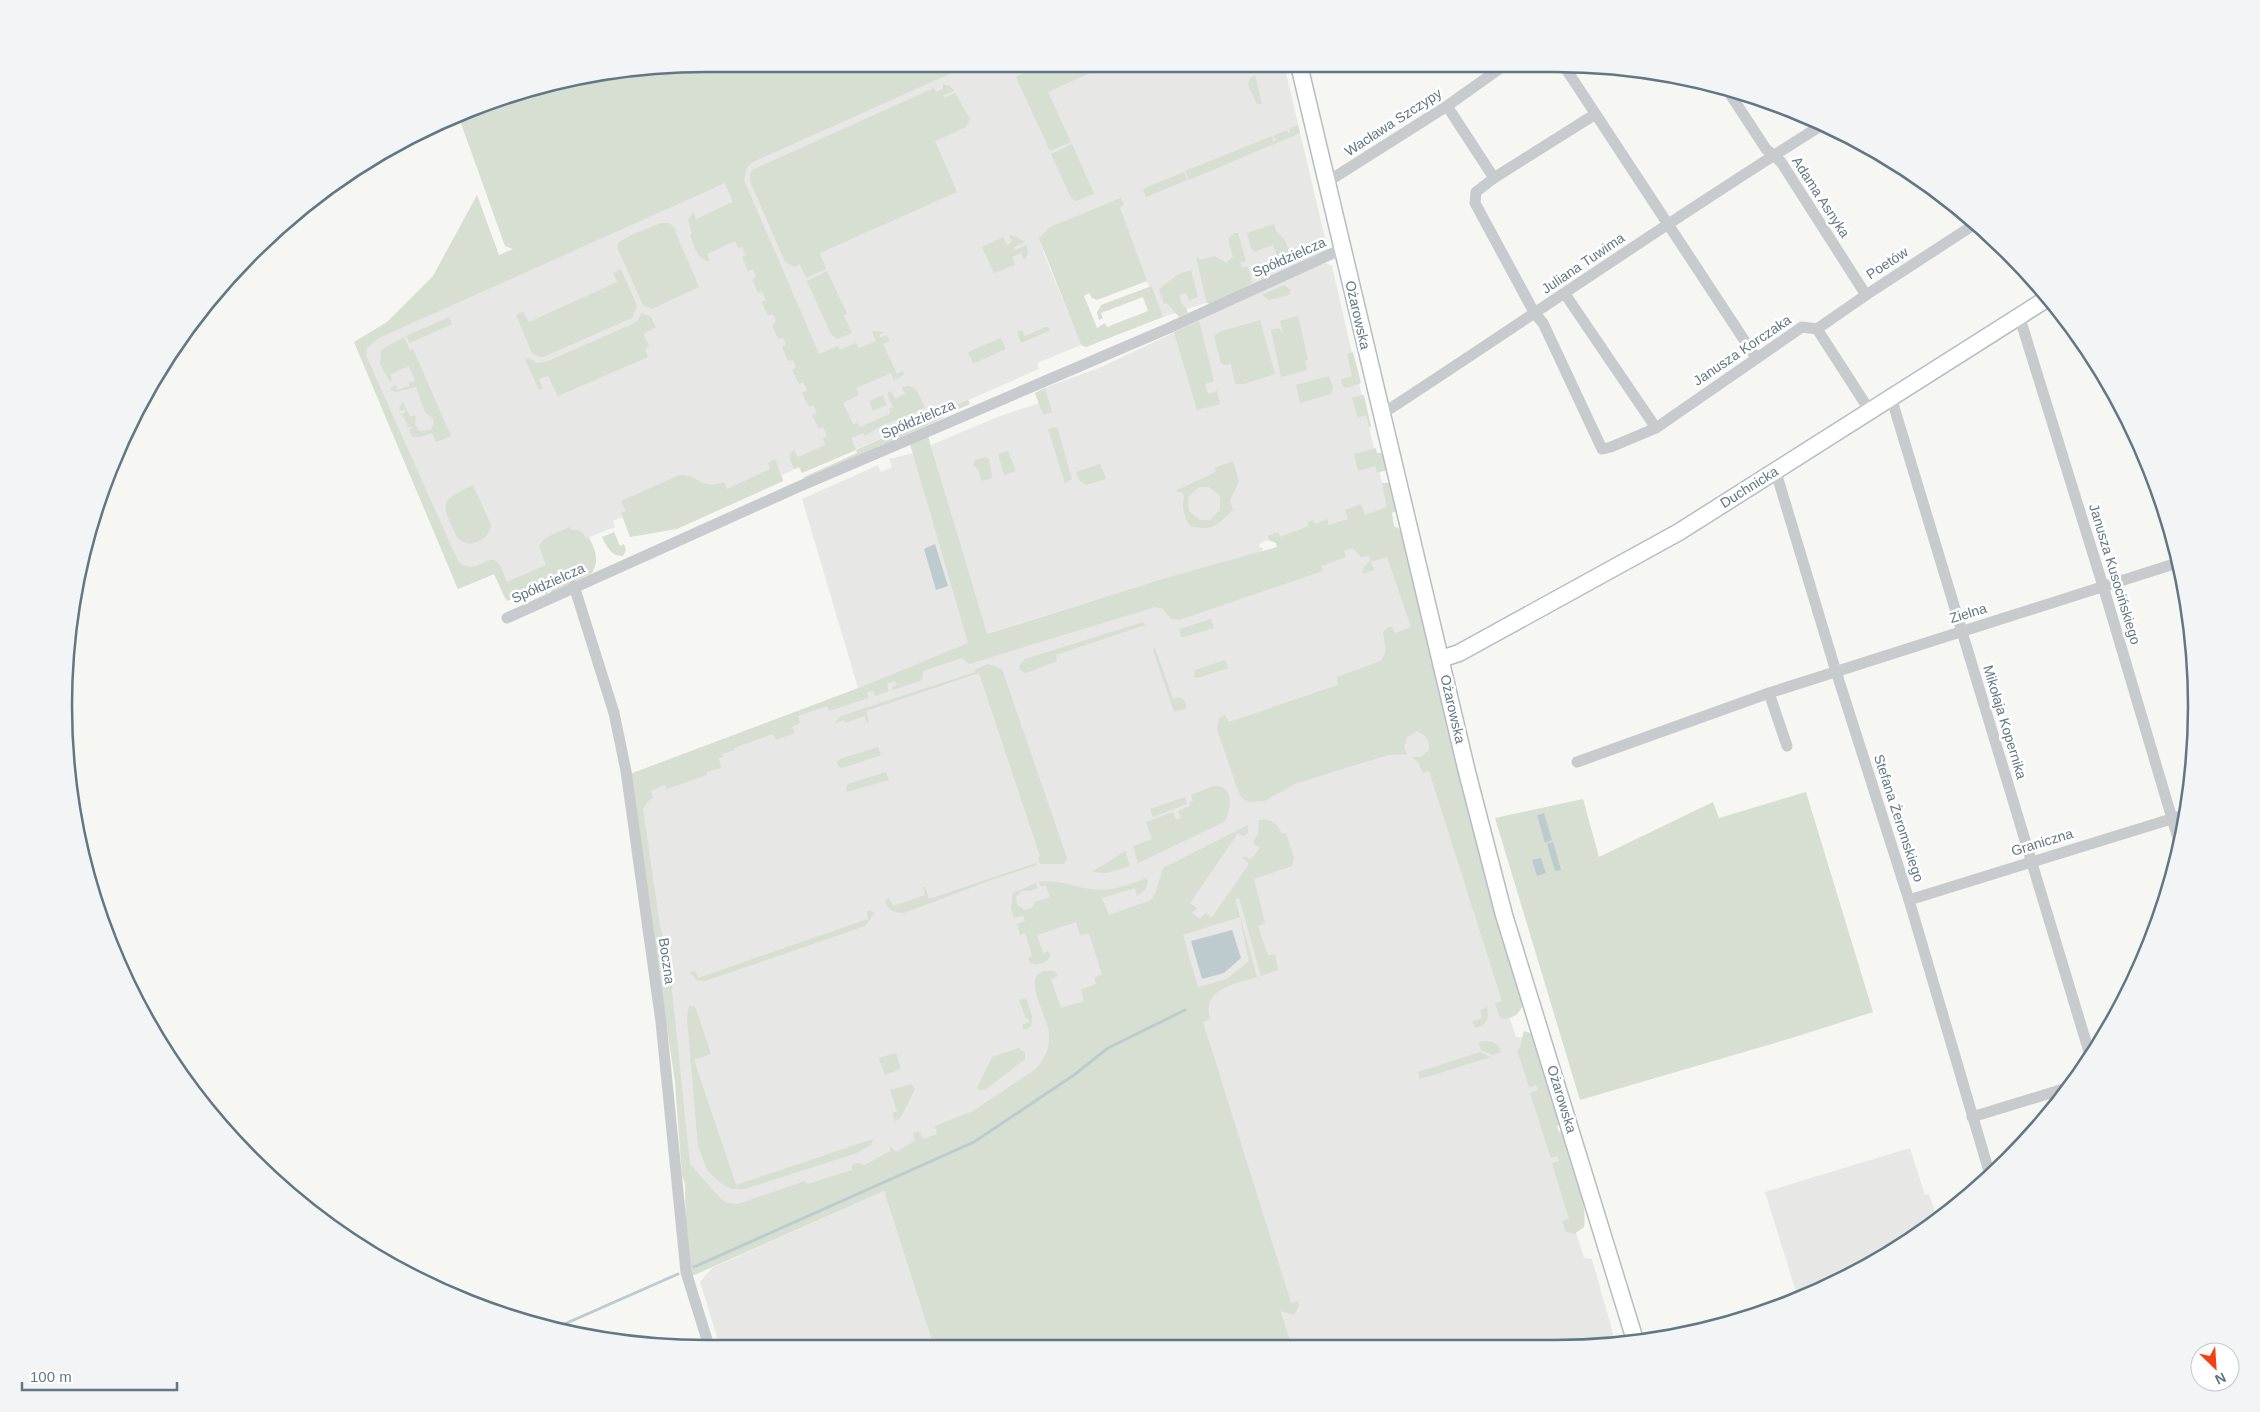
<svg xmlns="http://www.w3.org/2000/svg" width="2260" height="1412" font-family="Arial,sans-serif">
	<style>
		.built { fill: #e7e7e5 }
		.green { fill: #d7ded2; fill-rule: evenodd }
		.water { fill: #bdcbcf }
		.lines { fill: none; stroke-linecap: round; stroke-linejoin: round }
		.stream { stroke: #bdcbcf; stroke-width: 3 }
		.secondary-casing { stroke: #b7bdc1; stroke-width: 19 }
		.street { stroke: #c8cbce; stroke-width: 11 }
		.secondary { stroke: #fff; stroke-width: 16 }
		.labels { text-anchor: middle; stroke-width: 5; stroke-linejoin: round; paint-order: stroke }
		.street-label { font-size: 14px; fill: #627786; stroke: #fff }
		.rim { fill: none; stroke: #627786; stroke-width: 2.5 }
	</style>
	<rect width="100%" height="100%" fill="#f6f6f2"/>
	<g class="built">
		<polygon points="943,69 1285,69 1328,251 1218,299 1160,318 1120,207 1043,251 1081,345 1037,363 1039,369 802,473 799,467 791,471 782,475 783,481 728,506 726,503 622,515 623,517 613,521 615,527 582,540 549,582 505,599 494,574 458,589 354,342 597,233 733,166"/>
		<polygon points="1323,262 1332,266 1389,513 1278,547 1276,543 1269,540 1260,543 1259,547 1263,548 1262,552 1165,578 986,634 931,445 1000,416 1039,403 1035,393 1052,385 1099,368"/>
		<polygon points="913,453 969,643 1391,526 1508,1013 1516,1037 1525,1037 1581,1222 1575,1229 1584,1258 1592,1259 1616,1344 1596,1347 1292,1346 1189,1014 971,1135 730,1241 687,1165 636,772 858,688 802,499 878,465 881,472 892,467 889,459"/>
		<polygon points="1910,1148 1925,1195 1929,1194 1937,1218 1875,1262 1797,1295 1765,1192"/>
		<polygon points="884,1191 933,1344 719,1343 700,1282 712,1268"/>
	</g>
	<g class="green">
		<path d="M622 69H955L956 71 753 162 747 167 744 180 819 354 838 346 840 350 856 343 859 348 876 341 872 331 884 332 879 335 880 338 886 335 890 341 883 344 897 374 903 371 904 375 894 380 891 373 856 388 859 395 843 403 853 424 857 423 860 427 890 414 889 409 893 407 887 394 891 391 895 399 905 394 902 387 909 386 916 389 925 408 883 425 865 436 863 433 851 438 856 450 968 400 970 404 943 416V418L809 478H802L857 453 856 450 802 473 799 467 794 469 790 459V454L794 450 798 457 825 445 823 438 827 436 823 427 819 429 812 415 817 413 813 405 809 407 802 393 807 390 803 382 799 384 792 370 796 368 793 360 788 361 782 347 786 345 783 337 778 339 772 325 776 322 773 314 768 316 762 302 766 300 762 292 758 293 752 279 756 277 753 269 748 271 742 257 746 255 742 247 738 248 735 241 707 254 710 261C697 261 694 245 690 235L692 233 688 220 693 212 696 219 733 202 725 183 379 338 367 348 366 355 369 362 458 561C477 578 488 551 498 563 502 567 504 576 507 582L546 565 539 546C545 535 559 532 570 527L571 530C579 529 582 531 586 538L589 537C595 551 600 559 592 573L552 592 547 583 544 584 548 594 532 590 507 601 494 574 458 589 354 342 387 322 433 276 477 195 499 255 513 249 505 246 458 115 500 98Z"/>
		<polygon points="1032,69 1090,69 1092,72 1048,92 1071,142 1050,151 1016,77"/>
		<polygon points="1255,75 1262,104 1257,104 1248,85 1250,78"/>
		<polygon points="943,84 950,86 954,91 943,95 944,98 955,93 970,119 966,127 935,141 957,192 820,253 826,269 806,278 800,264 794,267 785,262 750,181 750,175 752,170 934,88 936,92 943,89"/>
		<polygon points="1298,125 1300,133 1189,180 1185,171 1272,136 1273,141 1276,140 1273,136 1287,130 1288,133 1290,133 1289,129"/>
		<polygon points="1072,144 1094,194 1076,201 1071,198 1051,154"/>
		<polygon points="1184,172 1187,180 1146,197 1143,189"/>
		<polygon points="1121,198 1124,205 1120,207 1147,281 1097,300 1092,298 1089,293 1084,296 1097,328 1105,323 1107,327 1148,311 1143,297 1101,313 1103,318 1099,320 1097,313 1101,305 1149,287 1152,287 1163,317 1086,347 1081,345 1039,238 1050,227"/>
		<polygon points="661,223 669,223 677,230 675,231 699,287 652,309 643,305 618,249 618,243 629,236"/>
		<polygon points="1274,224 1276,231 1285,240 1289,251 1287,254 1278,258 1273,245 1254,252 1251,248 1247,233"/>
		<polygon points="1234,233 1238,233 1246,261 1240,263 1242,268 1248,266 1252,283 1240,291 1209,304 1206,301 1196,256 1200,260 1215,256 1226,263 1233,257 1228,239"/>
		<polygon points="1009,235 1014,236 1025,242 1014,247 1015,250 1027,245 1028,254 1024,260 1021,253 1012,257 1015,265 994,273 982,247 1003,237 1007,245 1012,242"/>
		<polygon points="621,269 637,306 632,318 543,357 539,357 532,353 516,315 523,312 529,322 617,282 613,273"/>
		<polygon points="1191,270 1198,297 1189,300 1186,293 1179,295 1183,306 1185,306 1188,313 1179,317 1167,303 1164,304 1159,289 1179,274"/>
		<polygon points="827,271 847,314 844,316 852,333 837,339 831,334 807,281"/>
		<polygon points="1284,285 1291,290 1289,295 1269,300 1262,295"/>
		<polygon points="642,313 651,317 656,327 643,334 649,346 645,349 648,357 558,396 548,376 539,379 543,389 539,390 525,359 529,358 536,363 546,362 632,324 637,321"/>
		<polygon points="1298,316 1308,360 1305,361 1307,370 1281,377 1271,330 1278,328 1283,332 1280,321"/>
		<polygon points="449,317 452,324 410,343 406,336"/>
		<polygon points="1260,320 1275,374 1244,384 1235,384 1231,364 1224,365 1221,363 1214,336 1219,332"/>
		<polygon points="1199,321 1214,381 1205,384 1208,394 1217,391 1220,404 1197,410 1174,332"/>
		<polygon points="1045,327 1050,328 1049,331 1021,343 1017,332 1022,330 1025,336"/>
		<polygon points="404,337 410,350 413,349 451,436 436,442 432,433 420,437 413,437 409,430 412,428 411,426 408,427 402,414 406,412 405,409 400,411 399,408 403,402 410,417 416,415 415,425 419,431 431,430 434,423 433,418 425,412 416,387 395,392 390,389 395,385 398,390 409,386 409,383 415,380 409,366 390,374 392,380 390,382 380,364 381,350"/>
		<polygon points="1001,338 1006,349 973,364 968,352"/>
		<polygon points="1353,352 1361,383 1346,388 1342,385 1341,379 1352,377 1347,354"/>
		<polygon points="1329,376 1333,387 1331,394 1300,403 1296,385"/>
		<polygon points="1045,388 1052,412 1043,415 1035,393"/>
		<polygon points="883,395 887,405 873,411 869,401"/>
		<polygon points="1362,395 1364,395 1371,427 1369,427 1366,415 1358,418 1352,398"/>
		<polygon points="1057,427 1072,479 1065,483 1048,429"/>
		<path d="M928 436 987 634 1165 578 1277 547 1276 543 1269 540 1268 536 1278 532 1280 537 1309 526 1308 522 1313 520 1315 524 1327 519 1329 525 1348 519 1345 510 1361 504 1365 515 1387 507 1382 483H1390L1397 510 1392 513 1394 526C1408 532 1406 547 1408 560L1524 1002C1520 1014 1513 1020 1500 1018L1495 1003 1502 1001 1429 771 1423 773 1418 762 1412 757H1421L1429 750C1430 740 1426 735 1417 731L1407 737 1404 748 1407 754 1388 755 1297 783 1264 801 1248 802 1242 798 1237 788 1217 729 1219 718 1225 715 1229 722 1338 685 1337 677 1381 661 1386 651 1383 632 1388 627H1392L1395 633 1411 627 1387 557 1371 562 1374 570 1362 574 1363 568 1370 561 1369 556 1361 557 1353 548 1344 551 1346 557 1321 566 1323 571 1179 620 1171 619 1163 609 1155 607 969 664 962 658 923 671 922 680 893 690 892 687 897 685 895 681 887 684 889 691 875 696 873 691 867 692 868 698 829 711 827 706 798 716 800 723 792 727 795 733 776 740 773 734 734 748 735 750 722 754 723 757 719 758 721 768 707 772V775L667 789 665 785 651 791 653 798 648 801 643 809 660 926 673 970 672 991 690 1164 720 1198 727 1203 738 1204 805 1181 808 1184 852 1170V1165L858 1163 865 1165 890 1151V1146L896 1152 915 1141 913 1133 919 1131 923 1139 937 1134 935 1126 973 1111 1036 1069C1045 1058 1050 1048 1049 1033 1048 1016 1014 966 1055 971L1058 976 1051 979 1061 1008 1084 1001 1081 990 1096 984 1094 978 1102 974 1089 934 1080 935 1076 922 1037 935 1043 953 1048 951 1051 956C1047 963 1038 966 1030 963L1028 958 1032 955 1025 933 1020 935 1017 924 1025 921 1023 916 1014 918 1011 908 1013 893 1036 883 1037 888 1030 891H1022L1016 897 1017 905 1025 910 1032 908 1035 902 1050 897 1046 886H1040L1039 882C1058 879 1071 886 1089 889 1110 892 1127 886 1146 878L1148 881 1146 889 1137 896 1135 888 1102 898 1109 915 1151 900 1156 891 1163 868 1248 825V832L1246 835 1243 836 1238 833 1190 903 1197 908 1192 913 1200 919 1205 913 1212 917 1249 864 1243 858 1244 856 1251 859 1260 848 1253 843 1258 834 1259 820C1271 819 1277 823 1282 834L1286 833 1294 858 1292 866 1254 879 1265 923 1258 926 1268 956 1275 954 1278 970 1261 976 1239 898 1235 899 1257 977C1236 984 1201 988 1210 1019L1203 1022 1291 1303 1298 1301 1299 1306 1294 1315 1281 1311 1292 1346 933 1344 884 1191 692 1276 686 1248 685 1184 682 1175 675 1082 630 774 859 688 968 643 910 444ZM1240 917 1249 961 1227 979 1198 987 1183 935Z"/>
		<polygon points="1376,448 1377,453 1383,453 1387,470 1377,473 1375,466 1358,471 1354,454"/>
		<polygon points="1008,451 1016,471 1004,475 998,454"/>
		<polygon points="985,457 989,459 992,478 982,481 978,469 973,465 975,460"/>
		<path d="M775 459 783 481 677 529 630 537 621 513 626 511 621 501 677 476C695 470 700 492 724 482L727 489 770 469 768 463Z"/>
		<path d="M1233 461 1239 482 1230 500 1233 510C1217 525 1212 532 1190 526 1186 519 1183 513 1183 505 1183 500 1185 498 1183 493L1175 491 1216 472 1215 468ZM1199 487H1209L1220 496V510L1210 520H1200L1189 511 1188 497Z"/>
		<polygon points="1100,464 1106,479 1086,485 1079,480 1076,472"/>
		<path d="M473 485 491 525C489 537 481 542 469 544L458 539C442 505 436 502 473 485Z"/>
		<path d="M614 532 620 546 624 544 626 550 623 556C612 557 606 546 602 537Z"/>
		<polygon points="1211,619 1214,628 1183,637 1180,636 1180,629"/>
		<polygon points="1143,622 1145,625 1056,655 1057,661 1026,673 1021,671 1019,666 1025,659"/>
		<polygon points="1155,648 1173,699 1179,697 1184,700 1187,708 1174,712 1153,650"/>
		<polygon points="1225,660 1228,668 1198,678 1194,677 1195,670"/>
		<polygon points="988,664 1002,669 1004,675 1067,858 1064,864 1040,864 1038,858 1040,856 979,673 866,711 869,722 867,723 865,716 845,723 844,720 834,723 841,716 975,672 976,669"/>
		<polygon points="878,747 881,755 842,768 839,767 837,763 840,759"/>
		<polygon points="886,772 889,780 847,792 846,787 848,784"/>
		<path d="M1214 786C1234 784 1232 810 1224 822L1138 863 1133 846 1152 839 1146 822 1173 812 1176 820 1181 818 1178 811 1190 806 1189 802 1193 801 1191 795Z"/>
		<polygon points="1806,792 1873,1012 1795,1037 1580,1100 1495,818 1583,799 1599,857 1713,802 1719,818"/>
		<polygon points="1185,797 1187,804 1153,817 1150,809"/>
		<polygon points="1125,851 1130,866 1106,873 1092,872"/>
		<path d="M1036 863 1037 865 994 879 904 913C895 913 886 910 885 900L889 898 893 906 925 895 923 887H925L929 899Z"/>
		<polygon points="869,910 873,912 874,914 865,926 705,981 697,980 690,973 695,970 698,978 868,919 867,912"/>
		<polygon points="1026,998 1032,1016 1031,1027 1024,1030 1022,1025 1029,1022 1028,1018 1026,1019 1019,1000"/>
		<polygon points="689,1006 694,1006 696,1009 711,1054 694,1060 736,1185 873,1139 871,1145 857,1153 745,1189 731,1189 717,1180 707,1170 698,1146 687,1018"/>
		<path d="M1487 1007C1490 1018 1486 1026 1475 1028L1472 1021 1482 1018 1480 1010Z"/>
		<path d="M1524 1031 1533 1034 1561 1114 1557 1116 1560 1124 1557 1126 1559 1132 1562 1131 1570 1160 1574 1159C1577 1182 1587 1205 1584 1227L1574 1234 1566 1232 1562 1221 1569 1219 1552 1163 1559 1161 1557 1156 1551 1158 1530 1093 1538 1090 1536 1085 1529 1087 1517 1050 1520 1048Z"/>
		<path d="M1485 1041C1493 1041 1499 1044 1501 1052L1493 1055 1481 1050 1479 1042Z"/>
		<polygon points="1019,1048 1025,1053 1025,1059 985,1090 979,1090 977,1088 992,1057"/>
		<polygon points="1480,1052 1491,1057 1420,1079 1418,1072"/>
		<polygon points="896,1053 901,1069 885,1075 879,1058"/>
		<polygon points="911,1084 915,1089 901,1117 895,1121 892,1113 897,1111 890,1090"/>
	</g>
	<g class="water">
		<polygon points="935,544 948,586 936,590 924,549"/>
		<polygon points="1544,813 1552,840 1545,843 1537,815"/>
		<polygon points="1553,842 1561,870 1555,871 1547,844"/>
		<polygon points="1541,858 1546,873 1537,876 1532,860"/>
		<polygon points="1232,930 1241,958 1224,973 1202,979 1191,941"/>
	</g>
	<g class="lines">
		<g class="stream">
			<polyline points="694,1267 974,1142 1074,1075 1108,1048 1185,1010"/>
			<polyline points="560,1326 678,1274"/>
		</g>
		<defs>
			<g id="secondary">
				<polyline points="1300,69 1467,772 1504,915 1635,1340"/>
				<polyline points="1441,659 1459,653 1679,532 2048,298"/>
			</g>
		</defs>
		<use href="#secondary" class="secondary-casing"/>
		<g class="street">
			<polyline points="1566,69 1756,358"/>
			<polyline points="1730,94 1766,149 1781,162 1866,295"/>
			<polyline points="1447,106 1494,178 1476,192 1475,203 1535,314 1543,323 1602,449 1611,447 1656,428 1802,327 1817,329 1870,411"/>
			<polyline points="1494,178 1594,115"/>
			<polyline points="1327,182 1447,106 1499,69"/>
			<polyline points="1565,294 1656,428"/>
			<polyline points="2018,317 2022,325 2103,586 2179,842"/>
			<polyline points="1817,329 1866,295 1975,224"/>
			<polyline points="1891,397 2090,1055"/>
			<path d="M1382 414C1529 318 1673 218 1822 125"/>
			<polyline points="1774,472 1778,479 1834,665 1909,900 1990,1175"/>
			<polyline points="574,586 614,713 626,771 661,1022 686,1272 708,1343"/>
			<polyline points="507,618 798,487 1169,328 1342,249"/>
			<polyline points="1769,693 1787,746"/>
			<polyline points="1577,762 1769,693 2177,563"/>
			<polyline points="1909,900 2184,815"/>
			<polyline points="1972,1117 2070,1087"/>
		</g>
		<use href="#secondary" class="secondary"/>
	</g>
	<g class="labels">
		<g class="street-label">
			<text transform="translate(1393 122) rotate(-33)" y="5">Wacława Szczypy</text>
			<text transform="translate(1821 197) rotate(57)" y="5">Adama Asnyka</text>
			<text transform="translate(1289 257) rotate(-24)" y="5">Spółdzielcza</text>
			<text transform="translate(1583 263) rotate(-34)" y="5">Juliana Tuwima</text>
			<text transform="translate(1887 263) rotate(-33)" y="5">Poetów</text>
			<text transform="translate(1358 315) rotate(77)" y="5">Ożarowska</text>
			<text transform="translate(1742 350) rotate(-34)" y="5">Janusza Korczaka</text>
			<text transform="translate(918 419) rotate(-23)" y="5">Spółdzielcza</text>
			<text transform="translate(1749 487) rotate(-32)" y="5">Duchnicka</text>
			<text transform="translate(2115 574) rotate(73)" y="5">Janusza Kusocińskiego</text>
			<text transform="translate(548 583) rotate(-24)" y="5">Spółdzielcza</text>
			<text transform="translate(1968 613) rotate(-17)" y="5">Zielna</text>
			<text transform="translate(1453 709) rotate(77)" y="5">Ożarowska</text>
			<text transform="translate(2005 722) rotate(73)" y="5">Mikołaja Kopernika</text>
			<text transform="translate(1899 818) rotate(72)" y="5">Stefana Żeromskiego</text>
			<text transform="translate(2042 842) rotate(-17)" y="5">Graniczna</text>
			<text transform="translate(667 961) rotate(82)" y="5">Boczna</text>
			<text transform="translate(1562 1099) rotate(73)" y="5">Ożarowska</text>
		</g>
	</g>
	<path d="M0 0H2260V1412H0ZM706 72H1554A634 634 0 0 1 2188 706V706A634 634 0 0 1 1554 1340H706A634 634 0 0 1 72 706V706A634 634 0 0 1 706 72Z" fill="#f2f4f5" fill-rule="evenodd"/>
	<path class="rim" d="M706 72H1554A634 634 0 0 1 2188 706V706A634 634 0 0 1 1554 1340H706A634 634 0 0 1 72 706V706A634 634 0 0 1 706 72Z"/>
	<g transform="translate(2215 1367) rotate(155)"><circle r="24" fill="#ffffff" stroke="#c0c9cf"/>
	<path d="M0-4L9 19L0 12L-9 19Z" fill="#f53f12"/>
	<text y="-8" font-size="14" font-weight="bold" text-anchor="middle" fill="#627786">N</text>
	</g>
	<path d="M22 1382v8h155v-8" fill="none" stroke="#627786" stroke-width="2.5"/>
	<text x="30" y="1382" font-size="15" fill="#627786" stroke="#ffffff" stroke-width="4" paint-order="stroke">100 m</text>
</svg>
